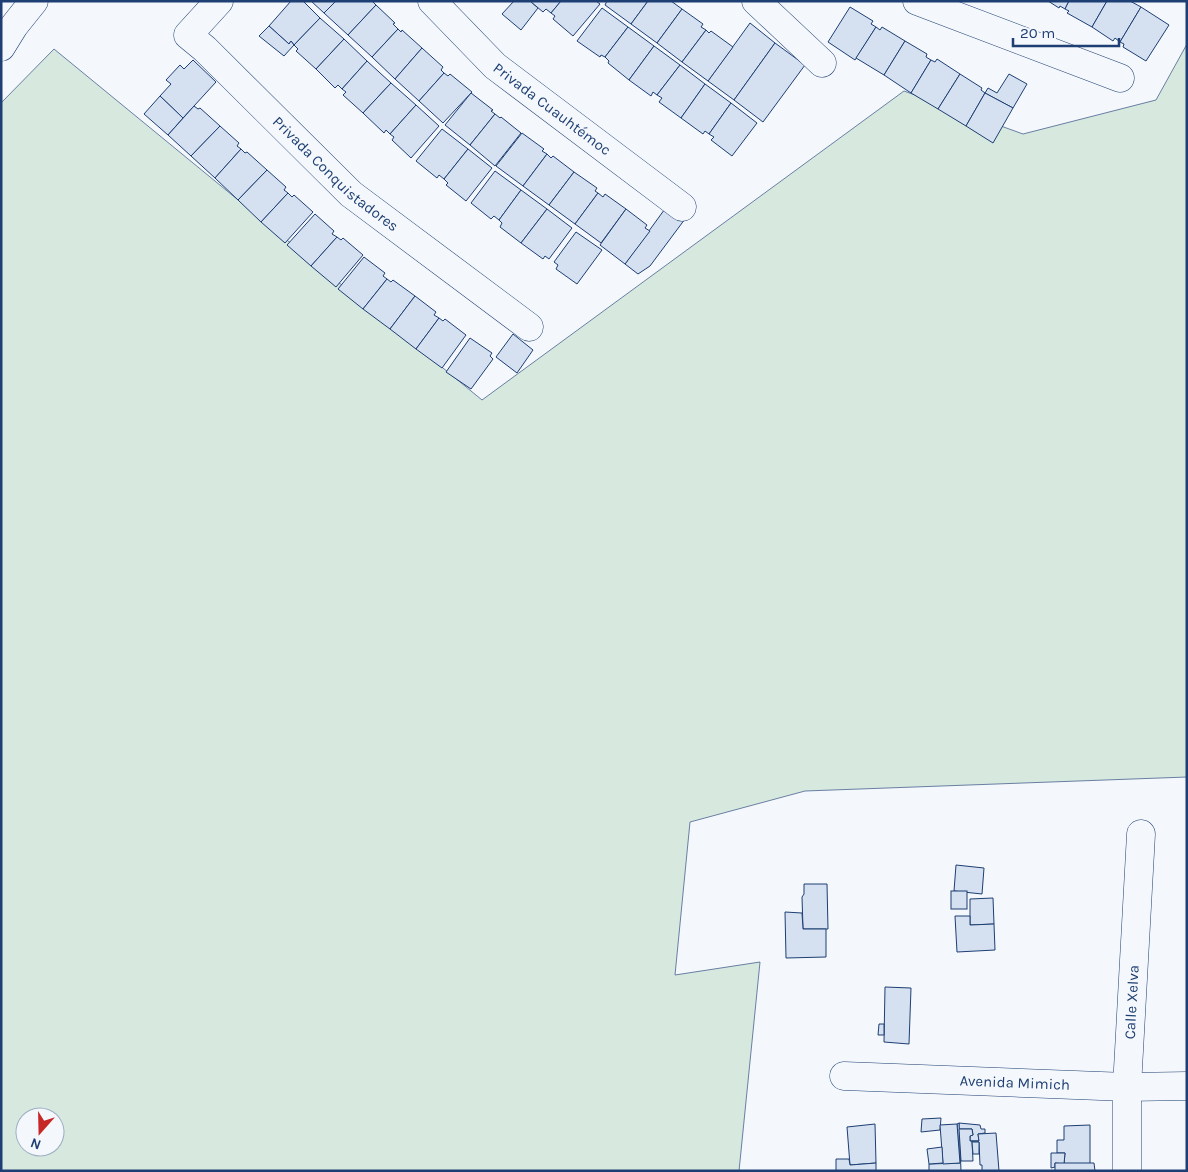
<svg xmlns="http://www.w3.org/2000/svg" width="1188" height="1172" font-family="Karla,sans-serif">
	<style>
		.green { fill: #d7e8df; stroke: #687fa3; fill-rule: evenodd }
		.building { fill: #d5e0f0; stroke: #1d3f73 }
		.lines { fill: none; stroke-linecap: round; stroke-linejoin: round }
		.minor-casing { stroke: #1d3f73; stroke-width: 29 }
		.secondary-casing { stroke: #1d3f73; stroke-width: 29 }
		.minor { stroke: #f4f7fb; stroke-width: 28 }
		.secondary { stroke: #f4f7fb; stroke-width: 28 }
		.labels { text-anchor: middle; stroke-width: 4; stroke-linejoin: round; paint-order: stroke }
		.street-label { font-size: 15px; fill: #1d3f73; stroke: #f4f7fb }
	</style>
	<rect width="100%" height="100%" fill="#f4f7fb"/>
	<path class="green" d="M1187 44V777L805 791 690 822 675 975 760 962 739 1171H1V103L54 49 482 400 904 91 1023 134 1156 100ZM25 1117H55V1147H25Z"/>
	<g class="building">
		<polygon points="291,1 303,1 320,18 294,45 291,41 289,44 269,26"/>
		<polygon points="311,1 336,1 324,13"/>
		<polygon points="336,1 372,1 376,5 348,35 324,13"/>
		<polygon points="514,1 530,1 538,8 521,30 502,14"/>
		<polygon points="530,1 561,1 551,13 546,9 543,12"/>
		<polygon points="561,1 596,1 600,4 573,36 553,19 555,16 551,13"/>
		<polygon points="607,1 648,1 631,24 605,5"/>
		<polygon points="648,1 671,1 682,9 657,43 631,24"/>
		<polygon points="1048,1 1069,1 1065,9 1060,6 1059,8"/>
		<polygon points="1069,1 1107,1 1092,27 1067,13 1069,11 1065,9"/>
		<polygon points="1107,1 1130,1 1141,7 1120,42 1115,38 1113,41 1092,27"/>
		<polygon points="376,5 395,23 393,24 398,29 372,57 348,35"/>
		<polygon points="850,7 873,21 871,24 876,27 855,60 828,42"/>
		<polygon points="1141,7 1169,25 1146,61 1123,47 1124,44 1120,42"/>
		<polygon points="602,8 628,27 605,57 601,55 600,57 577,41"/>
		<polygon points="682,9 703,24 701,27 706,30 682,62 657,43"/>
		<polygon points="320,18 344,39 316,69 296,51 298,49 294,45"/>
		<polygon points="750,23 775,43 734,100 708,81"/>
		<polygon points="269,26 289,44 291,41 294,45 284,56 259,36"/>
		<polygon points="628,27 654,46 629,80 608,63 609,61 605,57"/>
		<polygon points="876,27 880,30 882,27 905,41 884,75 856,58"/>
		<polygon points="398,29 401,32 402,30 422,48 395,79 372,57"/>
		<polygon points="706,30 709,33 711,31 733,47 708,81 682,62"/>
		<polygon points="344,39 367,61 342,89 338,85 335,88 316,69"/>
		<polygon points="905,41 927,54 926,57 931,60 911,93 884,75"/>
		<polygon points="775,43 805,65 763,122 734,100"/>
		<polygon points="654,46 680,65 657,95 653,92 651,96 629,80"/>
		<polygon points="422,48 443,67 441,70 444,73 419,101 395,79"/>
		<polygon points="937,59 960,74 938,109 911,93 931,60 935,62"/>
		<polygon points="193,60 216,82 183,118 160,96 171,84 166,80 180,65 184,69"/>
		<polygon points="367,61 391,83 363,113 343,95 346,92 342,89"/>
		<polygon points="680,65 705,84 681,118 659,102 662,98 657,95"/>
		<polygon points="444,73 448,76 450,74 472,92 443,123 419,101"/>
		<polygon points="960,74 982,88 981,90 985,93 966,126 938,109"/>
		<polygon points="1009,74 1027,84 1013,108 985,93 988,88 997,93"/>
		<polygon points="391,83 416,105 390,134 386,130 384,133 363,113"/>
		<polygon points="705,84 731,103 709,134 705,131 703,134 681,118"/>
		<polygon points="471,93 493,110 491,111 495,114 470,145 445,125"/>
		<polygon points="985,93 1013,108 993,143 966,126"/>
		<polygon points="160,96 183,118 168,135 144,114"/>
		<polygon points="731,103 757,123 732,156 711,140 714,137 709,134"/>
		<polygon points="416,105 439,126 411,158 392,140 394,137 390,134"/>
		<polygon points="194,106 198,109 200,108 220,126 191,156 168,135"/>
		<polygon points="495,114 500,118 501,117 521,133 495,166 470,145"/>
		<polygon points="220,126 239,143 237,146 241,149 215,178 191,156"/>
		<polygon points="442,129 468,149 444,179 439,175 437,178 416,161"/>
		<polygon points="522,133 544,149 542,151 547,154 523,186 496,166"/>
		<polygon points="241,149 245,153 247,152 267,170 238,200 215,178"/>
		<polygon points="468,149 492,168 466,201 446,185 448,183 444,179"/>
		<polygon points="547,154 551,158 553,156 574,172 549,205 523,186"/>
		<polygon points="267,170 286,187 284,190 288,193 261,222 238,200"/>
		<polygon points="495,171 521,190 499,220 494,216 491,219 471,203"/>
		<polygon points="574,172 597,188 595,191 598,193 575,224 549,205"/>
		<polygon points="521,190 547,209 521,243 500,227 502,223 499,220"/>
		<polygon points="288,193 292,197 294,195 313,212 285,243 261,222"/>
		<polygon points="598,193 603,197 605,194 626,209 601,243 575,224"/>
		<polygon points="667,206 685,219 650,266 638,274 625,264"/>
		<polygon points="547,209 572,228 549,259 545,256 543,259 521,243"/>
		<polygon points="626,209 647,225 645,228 650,231 625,264 600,245"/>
		<polygon points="315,214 334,231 332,234 337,237 311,266 287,245"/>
		<polygon points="576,232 602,250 577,284 556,269 558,265 554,262"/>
		<polygon points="337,237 341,240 343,238 363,255 336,287 311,266"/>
		<polygon points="364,257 385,273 383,276 387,279 363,309 338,289"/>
		<polygon points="387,279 391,282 393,280 415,296 390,329 363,309"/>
		<polygon points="415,296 436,312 434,315 439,318 416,349 390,329"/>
		<polygon points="439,318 443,321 445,319 466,335 442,368 416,349"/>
		<polygon points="513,334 533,350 517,373 496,357"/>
		<polygon points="470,338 492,353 490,356 493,359 471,389 446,372"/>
		<polygon points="956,865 984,868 982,894 954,891"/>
		<polygon points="804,884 827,884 828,929 803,929 802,897 804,894"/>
		<rect x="951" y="891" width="16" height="18"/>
		<polygon points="993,898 994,924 970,925 970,899"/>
		<polygon points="785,912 802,913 803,929 826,929 826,957 786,958"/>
		<polygon points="955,916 970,916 970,925 994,924 995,950 957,952"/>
		<polygon points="885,987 911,988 909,1044 884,1042"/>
		<polygon points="879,1024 884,1024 884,1035 878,1035"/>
		<polygon points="941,1118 940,1130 921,1132 922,1119"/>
		<polygon points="959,1123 980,1125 981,1129 985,1129 985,1133 978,1134 979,1141 970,1141 970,1136 973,1135 972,1129 959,1129"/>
		<polygon points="959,1123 961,1171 929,1171 929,1164 960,1163 957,1124"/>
		<polygon points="875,1124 876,1163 850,1165 847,1127"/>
		<polygon points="957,1124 960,1163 943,1164 940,1125"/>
		<polygon points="1090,1125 1090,1164 1064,1164 1065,1153 1057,1153 1057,1140 1064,1140 1064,1126"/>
		<polygon points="959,1129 972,1129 973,1135 970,1136 970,1141 972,1141 973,1161 961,1161"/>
		<polygon points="996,1133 999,1171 982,1171 982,1165 980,1165 979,1142 972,1142 972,1141 979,1141 978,1134"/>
		<polygon points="972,1142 979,1142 979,1154 973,1154"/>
		<polygon points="942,1147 943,1163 929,1164 927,1149"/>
		<polygon points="1051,1153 1065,1153 1064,1164 1055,1163 1055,1167 1051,1168"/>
		<polygon points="836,1159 849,1159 850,1165 876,1163 876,1171 836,1171"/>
		<polygon points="1055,1163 1094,1163 1095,1171 1055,1171"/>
	</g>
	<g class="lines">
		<defs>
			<g id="minor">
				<path id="s1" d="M219 1 188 35 205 49 351 194 529 327"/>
				<path id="s2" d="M432 1 495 66 682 207"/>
				<polyline points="756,1 822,63"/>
				<polyline points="917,1 1120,78"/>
				<path id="s3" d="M844 1076 1127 1087 1187 1086"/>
				<path id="s4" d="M1127 1171V1087L1141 834"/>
			</g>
			<polyline id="secondary" points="1,47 14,26 34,1"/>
		</defs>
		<use href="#minor" class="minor-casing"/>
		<use href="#secondary" class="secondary-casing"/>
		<use href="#minor" class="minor"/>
		<use href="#secondary" class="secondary"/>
	</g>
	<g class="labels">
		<g class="street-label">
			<text dy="5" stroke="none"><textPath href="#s2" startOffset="162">Privada Cuauhtémoc</textPath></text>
			<text dy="5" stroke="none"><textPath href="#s1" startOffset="249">Privada Conquistadores</textPath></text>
			<text dy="5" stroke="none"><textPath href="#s4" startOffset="169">Calle Xelva</textPath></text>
			<text dy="5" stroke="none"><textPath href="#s3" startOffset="171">Avenida Mimich</textPath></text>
		</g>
	</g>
	<rect width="1188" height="1172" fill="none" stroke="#1d3f73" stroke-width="5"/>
	<g transform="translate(40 1132) rotate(200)"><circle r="24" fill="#f4f7fb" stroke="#9eadc5"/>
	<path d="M0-4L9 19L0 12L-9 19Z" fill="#c62828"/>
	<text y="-8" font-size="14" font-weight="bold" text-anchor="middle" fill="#1d3f73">N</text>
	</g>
	<path d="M1013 38v8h106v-8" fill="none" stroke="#1d3f73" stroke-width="2.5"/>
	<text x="1020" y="38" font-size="15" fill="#1d3f73" stroke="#f4f7fb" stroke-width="4" paint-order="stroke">20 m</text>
</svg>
